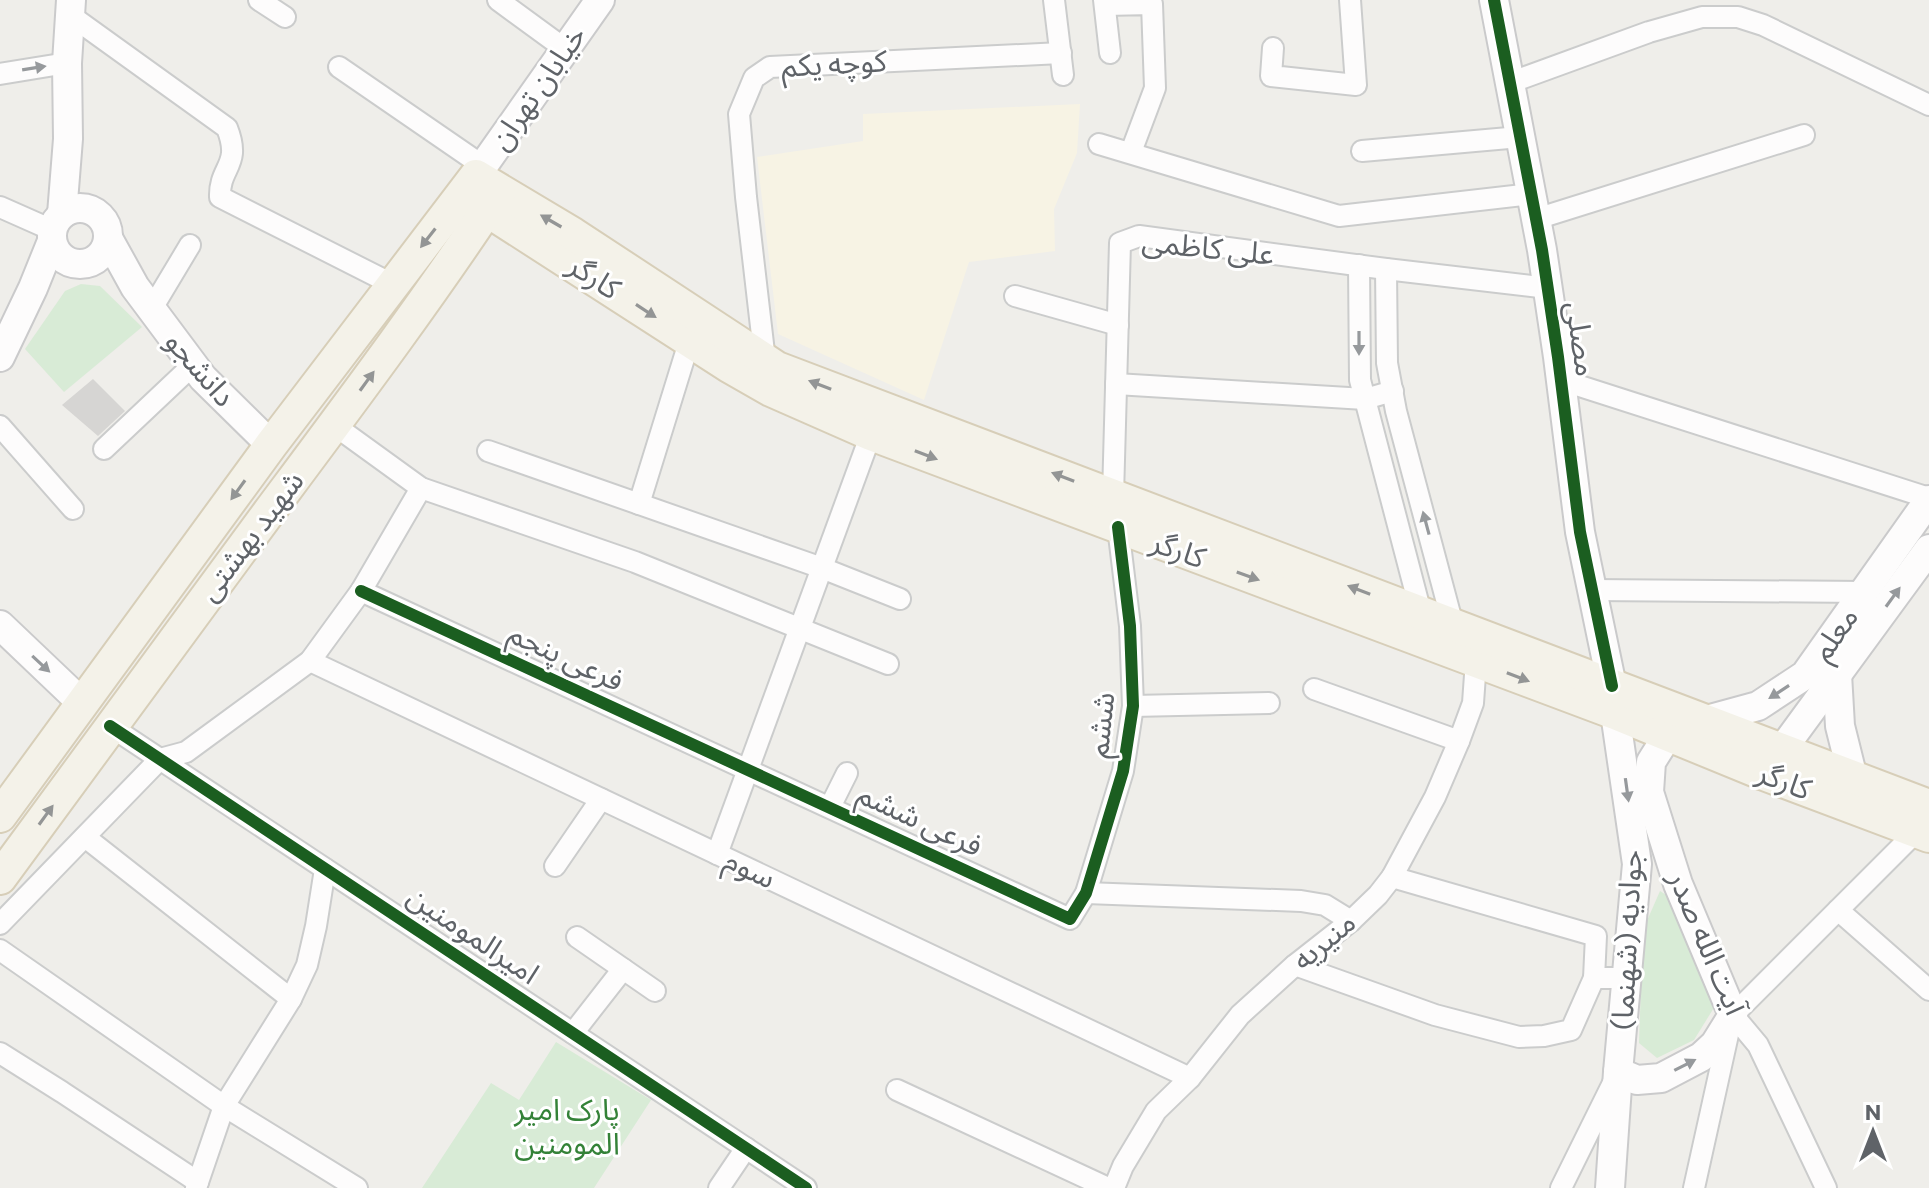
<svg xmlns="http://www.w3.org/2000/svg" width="1929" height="1188" font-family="Commissioner,'Noto Sans Arabic',sans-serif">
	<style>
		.commercial { fill: #f7f3e4 }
		.green { fill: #d8ebd6 }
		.building { fill: #d6d5d3 }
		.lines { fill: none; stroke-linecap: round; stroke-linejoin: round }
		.street-casing { stroke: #cbcccc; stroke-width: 24 }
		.secondary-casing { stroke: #cacacb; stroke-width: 32 }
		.primary-casing { stroke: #d7ceb8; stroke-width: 36 }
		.street { stroke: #fdfcfc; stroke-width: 20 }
		.secondary { stroke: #fdfcfc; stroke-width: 28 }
		.primary { stroke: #f4f2e9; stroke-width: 32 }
		.cycleway-casing { stroke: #fff; stroke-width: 17 }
		.cycleway { stroke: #1b5e20; stroke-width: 12 }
		.oneway { fill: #96999c }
		.oneway2 { fill: #939595 }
		.labels { text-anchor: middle; stroke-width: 6; stroke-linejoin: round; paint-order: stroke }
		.street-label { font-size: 30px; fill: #5f6368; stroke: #fff }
		.park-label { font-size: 30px; fill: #348238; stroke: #fff }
	</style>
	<rect width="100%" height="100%" fill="#efeeea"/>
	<polygon class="commercial" points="1080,104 1077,153 1054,209 1055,251 969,262 924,400 778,334 757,157 863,141 863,114"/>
	<g class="green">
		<polygon points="81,284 100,286 142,327 64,392 25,349 65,291"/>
		<polygon points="1660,891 1677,902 1715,1006 1694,1040 1657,1058 1639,1043 1641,986 1646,923"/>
		<polygon points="556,1042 651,1100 594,1188 422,1188 491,1083 519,1100"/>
	</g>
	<polygon class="building" points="93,379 125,411 98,436 62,405"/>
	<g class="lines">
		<defs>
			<g id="street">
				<polyline points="259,0 285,17"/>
				<polyline points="498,0 565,49"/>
				<polyline points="1054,0 1063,75"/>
				<polyline points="1104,0 1110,53"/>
				<polyline points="1105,5 1152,4 1155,88 1131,152"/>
				<path d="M70 15 227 128C242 166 219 166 220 197L392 284"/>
				<polyline points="1273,48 1271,76 1356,85 1350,0"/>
				<polyline points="339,67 483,166"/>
				<polyline points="0,74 67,63"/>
				<polyline points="1509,83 1649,32 1702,17 1738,17 1763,25 1929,105"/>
				<polyline points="1099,144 1339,216 1531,194"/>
				<polyline points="1362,151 1520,137"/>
				<polyline points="0,207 52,230"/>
				<polyline points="1536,219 1804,135"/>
				<polyline points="1359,265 1360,380 1421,613"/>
				<polyline points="1386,269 1387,363 1396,411 1453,625"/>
				<polyline points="1015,296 1118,325"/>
				<polyline points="151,310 190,245"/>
				<polyline points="765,361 746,197 739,114 754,78 770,67 1061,53"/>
				<polyline points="1561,380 1929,498"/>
				<polyline points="1116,384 1365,399 1393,391"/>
				<polyline points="334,425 421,488 635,562 888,664"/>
				<polyline points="0,426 73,509"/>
				<polyline points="104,449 193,365"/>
				<polyline points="488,451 822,568 900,599"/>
				<polyline points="1113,496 1120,243 1139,236 1386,269 1548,288"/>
				<polyline points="639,504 690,339"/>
				<polyline points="1592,590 1864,592"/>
				<polyline points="361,591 1070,919 1086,893 1123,771 1133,706 1130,626 1118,527"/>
				<polyline points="310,661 1190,1078"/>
				<polyline points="1314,689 1459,741"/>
				<polyline points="1133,706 1269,703"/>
				<polyline points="110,726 806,1188"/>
				<polyline points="830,807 847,773"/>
				<polyline points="85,837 291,999"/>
				<polyline points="717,854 871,434"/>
				<polyline points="555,866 601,799"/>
				<polyline points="1392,877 1596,936 1594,978"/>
				<polyline points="1086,893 1301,901 1325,905 1351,921"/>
				<polyline points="1838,910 1929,990"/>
				<polyline points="0,924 160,759 186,752 310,661 361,591 421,488"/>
				<polyline points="577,937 655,991"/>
				<polyline points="0,950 224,1106 357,1188"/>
				<polyline points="1295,965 1435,1015 1519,1037 1544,1036 1571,1030 1594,978 1627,978"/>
				<polyline points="1733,1015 1916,832"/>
				<polyline points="1733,1015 1758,1045 1826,1188"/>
				<polyline points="573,1033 623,969"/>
				<polyline points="0,1053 62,1092 198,1182"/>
				<polyline points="897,1090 1108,1188"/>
				<polyline points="196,1188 224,1106 291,999 307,965 316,926 325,869"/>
				<polyline points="719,1188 746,1148"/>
				<polyline points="1114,1188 1123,1166 1156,1111 1190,1078 1240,1015 1295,965 1351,921 1378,895 1392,877 1435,797 1459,741 1473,703 1476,661"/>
				<polyline points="1561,1188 1613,1083"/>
				<polyline points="1694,1188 1729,1030"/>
			</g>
			<g id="secondary">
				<polyline points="1494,0 1542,250 1558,357 1580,532 1612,686"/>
				<polyline points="476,176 600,0"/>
				<circle cx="80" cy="236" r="28"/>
				<polyline points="62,214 68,139 67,63 71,0"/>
				<polyline points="109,240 135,287 203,378 271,445"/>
				<polyline points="0,357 33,288 52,241"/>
				<polyline points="0,625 82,703"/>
				<polyline points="1837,674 1840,726 1853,778"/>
				<polyline points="1703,721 1758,706 1805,675 1929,500"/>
				<polyline points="1781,751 1929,549"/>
				<polyline points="1618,1072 1637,1080 1661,1078 1701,1057 1715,1044 1733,1015 1678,884 1649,792 1651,762 1668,735"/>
				<polyline points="1610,1188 1618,1072 1637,864 1615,713"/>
			</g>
			<g id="primary">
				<polyline points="465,196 729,366 771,390 871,434 1615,713 1764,774 1929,836"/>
				<polyline points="0,816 271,445 476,176 573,234 777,368 1929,806"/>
				<path d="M0 878C89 755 179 633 269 512 348 406 427 301 499 192"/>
			</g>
		</defs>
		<use href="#street" class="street-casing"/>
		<use href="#secondary" class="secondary-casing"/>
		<use href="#primary" class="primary-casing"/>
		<use href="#street" class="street"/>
		<use href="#secondary" class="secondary"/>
		<use href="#primary" class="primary"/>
		<defs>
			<g id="cycleway">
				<polyline points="1494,0 1542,250 1558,357 1580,532 1612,686"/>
				<polyline points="361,591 1070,919 1086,893 1123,771 1133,706 1130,626 1118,527"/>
				<polyline points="110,726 806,1188"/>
			</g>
		</defs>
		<use href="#cycleway" class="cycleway-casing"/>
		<use href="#cycleway" class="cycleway"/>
	</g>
	<defs><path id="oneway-solid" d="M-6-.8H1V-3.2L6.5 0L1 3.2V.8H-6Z" transform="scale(2)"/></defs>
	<g class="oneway">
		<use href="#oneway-solid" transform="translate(34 68) rotate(-9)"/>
		<use href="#oneway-solid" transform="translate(1359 343) rotate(90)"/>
		<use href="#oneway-solid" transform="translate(1426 523) rotate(-105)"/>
		<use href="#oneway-solid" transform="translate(1893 597) rotate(-54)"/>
		<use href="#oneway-solid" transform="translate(41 664) rotate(43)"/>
		<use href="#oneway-solid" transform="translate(1779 692) rotate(147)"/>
		<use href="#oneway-solid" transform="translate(1627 790) rotate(82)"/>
		<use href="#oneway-solid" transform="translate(1685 1065) rotate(-27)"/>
	</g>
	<g class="oneway2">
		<use href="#oneway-solid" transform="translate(551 221) rotate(-150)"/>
		<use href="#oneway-solid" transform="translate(428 238) rotate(128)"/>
		<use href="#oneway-solid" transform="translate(646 311) rotate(33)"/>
		<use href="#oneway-solid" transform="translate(367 381) rotate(-54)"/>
		<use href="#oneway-solid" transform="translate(820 385) rotate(-159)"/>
		<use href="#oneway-solid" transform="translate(926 455) rotate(21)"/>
		<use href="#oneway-solid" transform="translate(1063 477) rotate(-159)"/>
		<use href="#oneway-solid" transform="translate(238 490) rotate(126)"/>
		<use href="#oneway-solid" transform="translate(1248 576) rotate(20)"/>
		<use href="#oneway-solid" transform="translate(1359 590) rotate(-159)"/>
		<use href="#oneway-solid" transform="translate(1518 677) rotate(21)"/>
		<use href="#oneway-solid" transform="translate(46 815) rotate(-54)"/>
	</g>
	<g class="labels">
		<g class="street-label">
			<text transform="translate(834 64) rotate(-3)" y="10">کوچه یکم</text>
			<text transform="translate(538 88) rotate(-55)" y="10">خیابان تهران</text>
			<text transform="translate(1208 248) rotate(6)" y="10">علی کاظمی</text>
			<text transform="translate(594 277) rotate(33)" y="10">کارگر</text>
			<text transform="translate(1581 339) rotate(82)" y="10">مصلی</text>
			<text transform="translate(200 369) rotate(49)" y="10">دانشجو</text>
			<text transform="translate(251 536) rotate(-53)" y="10">شهید بهشتی</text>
			<text transform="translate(1178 550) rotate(20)" y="10">کارگر</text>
			<text transform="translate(1835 634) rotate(-55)" y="10">معلم</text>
			<text transform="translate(566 657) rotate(25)" y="10">فرعی پنجم</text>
			<text transform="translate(1101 725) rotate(-84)" y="10">ششم</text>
			<text transform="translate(1784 781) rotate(21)" y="10">کارگر</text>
			<text transform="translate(920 820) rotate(25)" y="10">فرعی ششم</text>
			<text transform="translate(750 869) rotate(25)" y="10">سوم</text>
			<text transform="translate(473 935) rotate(34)" y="10">امیرالمومنین</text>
			<text transform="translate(1627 940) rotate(-87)" y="10">جوادیه (شهنما)</text>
			<text transform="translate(1324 941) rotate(-40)" y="10">منیریه</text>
			<text transform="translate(1707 943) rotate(67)" y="10">آیت الله صدر</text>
		</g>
		<g class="park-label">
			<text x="567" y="1120">پارک امیر<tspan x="567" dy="34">المومنین</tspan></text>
		</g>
	</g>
	<g transform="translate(1873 1132)" stroke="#ffffff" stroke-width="6" paint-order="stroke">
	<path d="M0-6L14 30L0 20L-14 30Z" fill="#5f6368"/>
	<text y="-12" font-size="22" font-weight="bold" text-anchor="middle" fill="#5f6368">N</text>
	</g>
</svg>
